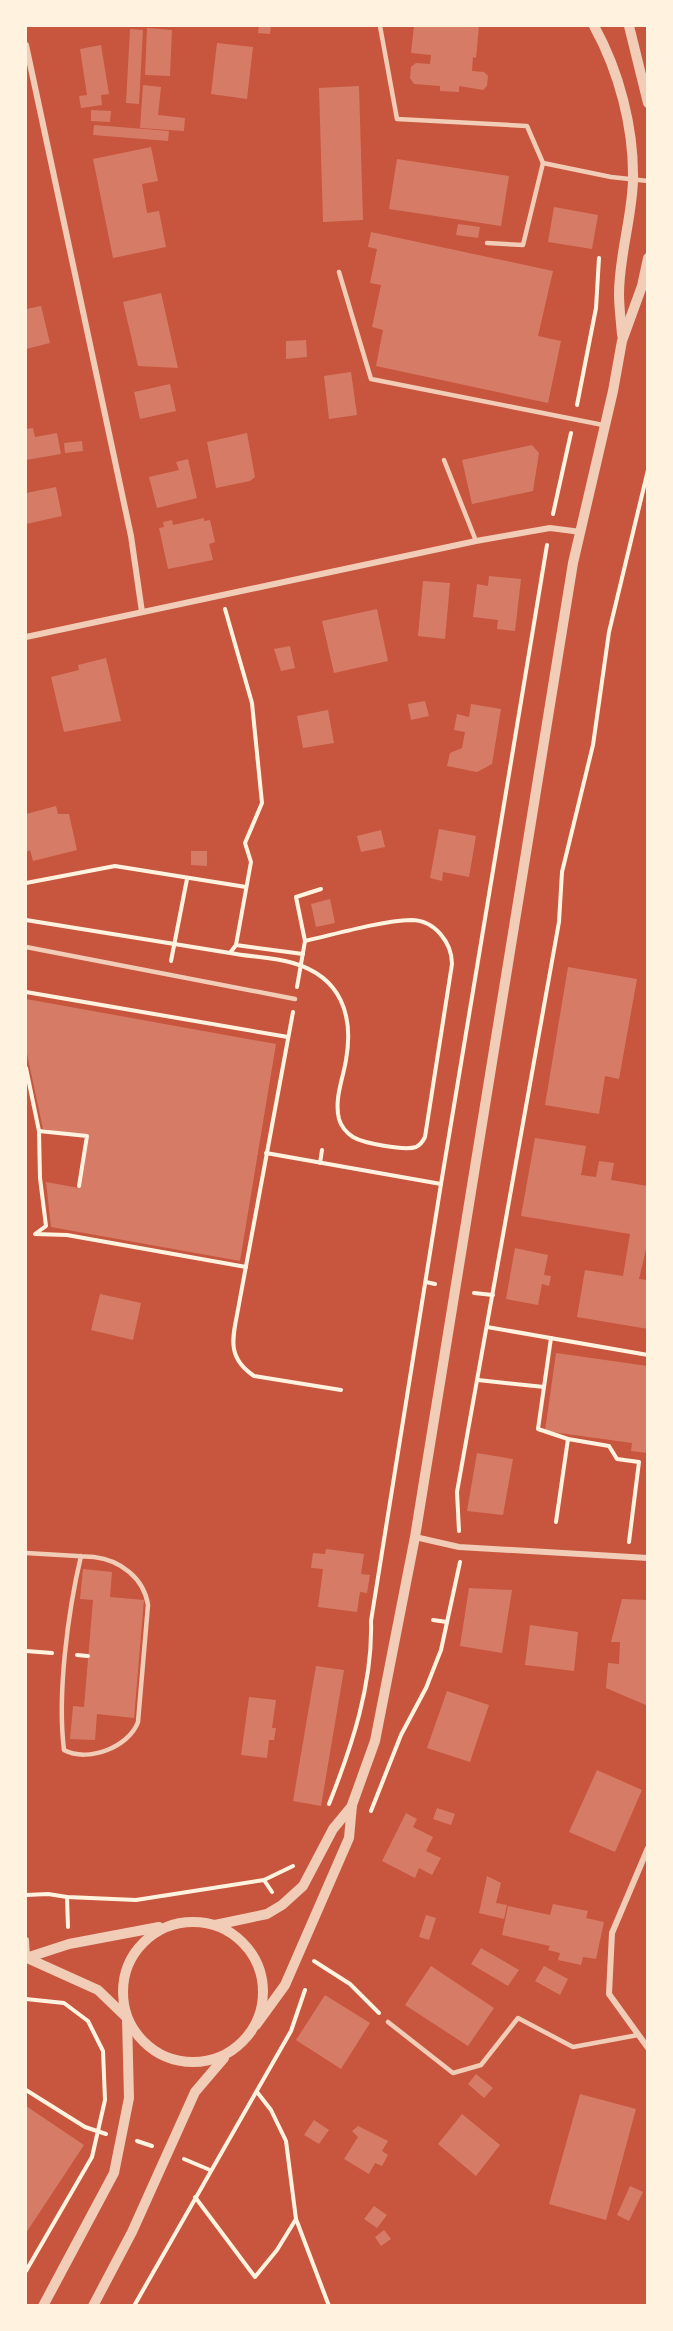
<svg xmlns="http://www.w3.org/2000/svg" width="673" height="2331" font-family="'Archivo Narrow',sans-serif">
	<style>
		.building { fill: #d67c66 }
		.lines { fill: none; stroke-linecap: round; stroke-linejoin: round }
		.path { stroke: #fff3e0; stroke-width: 4 }
		.service { stroke: #f1ccb7; stroke-width: 4.5 }
		.minor { stroke: #f1ccb7; stroke-width: 6 }
		.tertiary { stroke: #f1ccb7; stroke-width: 10 }
	</style>
	<rect width="100%" height="100%" fill="#c8553d"/>
	<g class="building">
		<polygon points="259,26 271,26 270,34 258,33"/>
		<polygon points="414,26 479,26 476,58 473,57 472,71 484,72 488,76 487,86 483,90 459,86 459,92 440,91 440,86 414,84 410,78 411,67 416,63 430,64 431,55 411,53"/>
		<polygon points="147,28 172,30 170,76 145,75"/>
		<polygon points="130,29 143,30 139,104 126,103"/>
		<polygon points="217,43 253,47 247,99 211,94"/>
		<polygon points="101,45 109,94 101,95 102,105 81,108 79,96 87,95 80,49"/>
		<polygon points="143,85 161,87 158,115 185,118 184,131 140,128"/>
		<polygon points="359,86 363,220 323,222 319,88"/>
		<polygon points="91,110 111,111 110,122 91,121"/>
		<polygon points="94,125 169,131 168,141 93,135"/>
		<polygon points="151,147 158,181 142,184 147,213 159,211 166,247 113,258 93,159"/>
		<polygon points="397,159 509,176 501,226 389,209"/>
		<polygon points="554,207 598,215 592,249 548,242"/>
		<polygon points="458,224 480,227 478,238 456,235"/>
		<polygon points="371,232 553,271 538,336 561,341 548,403 376,366 383,330 372,327 381,285 370,283 377,249 368,247"/>
		<polygon points="161,293 178,368 138,366 123,302"/>
		<polygon points="41,306 50,343 26,349 26,309"/>
		<polygon points="306,340 307,357 286,359 286,341"/>
		<polygon points="351,372 357,415 329,419 324,376"/>
		<polygon points="170,384 176,411 140,419 134,392"/>
		<polygon points="33,428 35,437 57,433 61,454 26,460 26,429"/>
		<polygon points="247,433 255,477 250,481 216,488 207,442"/>
		<polygon points="82,441 83,451 65,453 64,443"/>
		<polygon points="532,445 539,453 533,491 472,504 462,460"/>
		<polygon points="188,459 197,498 157,508 149,477 179,470 176,462"/>
		<polygon points="56,487 62,516 26,524 26,493"/>
		<polygon points="204,518 204,521 210,520 215,542 209,544 213,560 168,569 159,528 164,527 163,522 172,520 173,525"/>
		<polygon points="489,576 521,579 515,631 497,629 498,620 473,617 477,584 488,586"/>
		<polygon points="423,581 450,583 445,639 418,636"/>
		<polygon points="377,609 388,661 334,673 322,621"/>
		<polygon points="290,646 295,668 281,671 274,649"/>
		<polygon points="106,658 121,721 64,732 51,677 79,670 78,665"/>
		<polygon points="425,701 429,716 411,720 408,704"/>
		<polygon points="471,704 501,709 492,764 477,772 447,766 450,753 462,748 465,732 454,730 457,714 469,717"/>
		<polygon points="328,710 334,743 303,748 297,716"/>
		<polygon points="56,806 58,814 69,814 77,850 33,861 30,850 26,852 26,814"/>
		<polygon points="439,829 476,836 469,877 443,872 442,881 430,878"/>
		<polygon points="381,830 385,847 361,852 357,836"/>
		<polygon points="191,851 207,851 207,866 191,865"/>
		<polygon points="330,899 335,923 316,927 311,904"/>
		<polygon points="568,967 637,979 619,1079 605,1076 599,1114 545,1105"/>
		<polygon points="26,999 276,1044 240,1261 51,1227 46,1182 79,1188 88,1135 43,1129 26,1049"/>
		<polygon points="535,1138 586,1146 581,1175 596,1177 599,1161 614,1163 611,1180 648,1186 648,1241 639,1279 648,1280 648,1329 577,1317 585,1270 623,1276 630,1234 521,1216"/>
		<polygon points="515,1248 548,1255 544,1275 551,1276 549,1286 542,1284 538,1305 506,1299"/>
		<polygon points="100,1294 141,1303 133,1340 91,1330"/>
		<polygon points="556,1353 648,1366 648,1453 631,1451 632,1443 545,1431"/>
		<polygon points="477,1453 513,1459 503,1515 467,1511"/>
		<polygon points="326,1549 364,1554 361,1574 370,1575 367,1593 360,1592 357,1612 318,1607 323,1569 311,1568 313,1553 325,1554"/>
		<polygon points="83,1569 112,1572 110,1597 144,1600 134,1718 97,1714 95,1740 70,1739 73,1706 84,1707 93,1600 80,1599"/>
		<polygon points="469,1588 512,1590 502,1653 460,1646"/>
		<polygon points="622,1599 648,1600 648,1706 606,1688 608,1663 619,1664 620,1642 611,1642"/>
		<polygon points="530,1625 578,1632 574,1671 525,1665"/>
		<polygon points="316,1666 344,1670 321,1806 293,1801"/>
		<polygon points="447,1691 489,1705 470,1762 427,1748"/>
		<polygon points="249,1697 276,1700 272,1728 276,1728 274,1740 269,1740 267,1758 241,1755"/>
		<polygon points="597,1770 642,1790 615,1852 569,1832"/>
		<polygon points="437,1808 455,1814 451,1825 433,1819"/>
		<polygon points="406,1813 417,1819 413,1827 433,1837 426,1851 441,1858 432,1875 419,1868 415,1878 382,1861"/>
		<polygon points="487,1876 501,1883 496,1903 507,1905 504,1919 479,1913"/>
		<polygon points="553,1904 588,1911 586,1918 604,1922 596,1959 583,1957 581,1965 558,1960 560,1953 548,1950 550,1946 502,1935 508,1906 550,1915"/>
		<polygon points="426,1915 436,1918 429,1940 419,1937"/>
		<polygon points="481,1948 519,1970 508,1986 471,1964"/>
		<polygon points="431,1966 494,2008 468,2046 405,2005"/>
		<polygon points="544,1966 568,1979 560,1995 535,1981"/>
		<polygon points="325,1995 370,2023 341,2069 296,2040"/>
		<polygon points="476,2074 493,2088 484,2098 468,2084"/>
		<polygon points="580,2094 636,2109 606,2220 549,2204"/>
		<polygon points="26,2106 84,2145 26,2233"/>
		<polygon points="462,2114 500,2145 476,2176 438,2144"/>
		<polygon points="314,2120 329,2130 319,2144 304,2135"/>
		<polygon points="358,2126 388,2141 382,2151 388,2155 382,2166 375,2163 369,2174 344,2159 358,2137 352,2131"/>
		<polygon points="630,2186 643,2192 629,2221 617,2215"/>
		<polygon points="374,2206 387,2215 377,2228 364,2219"/>
		<polygon points="384,2230 391,2239 381,2246 375,2237"/>
	</g>
	<g class="lines">
		<g class="path">
			<polyline points="577,405 596,308 599,258"/>
			<polyline points="553,514 571,433"/>
			<polyline points="225,609 252,703 262,803 245,843 251,862 236,945 303,954"/>
			<polyline points="26,883 115,866 246,887"/>
			<polyline points="26,920 230,953 236,945"/>
			<path d="M230 953C250 957 273 957 293 963 341 977 354 1015 346 1060 343 1079 334 1099 339 1119 341 1126 347 1133 353 1137 363 1143 404 1151 416 1147 420 1145 423 1141 425 1137L452 964C452 943 435 920 411 920 380 921 336 934 305 941"/>
			<polyline points="171,961 187,879"/>
			<polyline points="297,987 305,941 296,897 321,889"/>
			<polyline points="26,992 288,1037"/>
			<path d="M293 1012 239 1304C234 1334 224 1356 254 1376L341 1390"/>
			<polyline points="26,1068 39,1131 40,1178 46,1226 35,1234 67,1235 246,1267"/>
			<polyline points="39,1131 87,1136 79,1186"/>
			<polyline points="266,1153 441,1184"/>
			<polyline points="320,1163 322,1150"/>
			<polyline points="426,1282 435,1284"/>
			<polyline points="474,1293 493,1295"/>
			<polyline points="487,1327 648,1355"/>
			<polyline points="551,1338 538,1429 568,1439 609,1446 617,1459 639,1462 629,1542"/>
			<polyline points="478,1380 544,1387"/>
			<polyline points="556,1522 568,1439"/>
			<polyline points="459,1531 457,1492 559,922 562,872 593,745 609,632 648,470"/>
			<polyline points="433,1620 447,1622"/>
			<polyline points="26,1651 52,1653"/>
			<polyline points="77,1655 88,1656"/>
			<path d="M329 1804C352 1746 373 1683 371 1621L441 1184 547 545"/>
			<polyline points="371,1811 401,1735 426,1688 441,1650 460,1562"/>
			<polyline points="264,1880 272,1892"/>
			<polyline points="26,1895 48,1894 67,1897 136,1900 264,1880 293,1866"/>
			<polyline points="67,1897 68,1927"/>
			<polyline points="314,1961 350,1984 379,2013"/>
			<polyline points="26,1999 64,2003 88,2021 103,2051 105,2100 92,2157 26,2271"/>
			<polyline points="26,2090 85,2127 106,2134"/>
			<polyline points="257,2092 271,2110 286,2141 296,2219 329,2306"/>
			<polyline points="137,2141 152,2146"/>
			<polyline points="184,2159 210,2170"/>
			<polyline points="195,2197 255,2277 277,2250 296,2219"/>
			<polyline points="134,2306 291,2031 305,1990"/>
		</g>
		<g class="service">
			<polyline points="380,26 397,119 527,126 543,163 611,177 648,181"/>
			<polyline points="487,243 523,245 543,163"/>
			<polyline points="339,272 371,379 603,425"/>
			<polyline points="444,460 476,541"/>
			<polyline points="26,947 295,999"/>
			<path d="M26 1553 94 1557C120 1560 144 1578 148 1605L138 1722C129 1747 88 1763 64 1750 57 1694 68 1611 81 1556"/>
			<polyline points="388,2022 453,2073 481,2065 518,2018 573,2047 638,2035"/>
		</g>
		<g class="minor">
			<polyline points="26,45 131,536 142,612"/>
			<polyline points="26,637 476,541 550,528 581,532"/>
			<polyline points="415,1537 459,1547 648,1558"/>
			<polyline points="648,1848 612,1933 609,1994 648,2048"/>
			<polyline points="26,1940 27,1958"/>
		</g>
		<g class="tertiary">
			<path d="M594 26C619 71 634 128 633 180 632 218 619 256 619 294 619 307 621 321 622 335"/>
			<polyline points="629,26 648,103"/>
			<circle cx="193" cy="1992" r="70"/>
			<polyline points="215,1925 267,1914 282,1905 303,1886 333,1829 352,1806"/>
			<polyline points="26,1958 69,1944 159,1927"/>
			<polyline points="27,1958 98,1990 126,2017"/>
			<polyline points="256,2025 285,1985 349,1838 352,1805 375,1741 415,1537 573,563 613,391 622,341 642,286 648,258"/>
			<polyline points="43,2306 114,2173 129,2098 127,2019"/>
			<polyline points="93,2306 132,2232 195,2092 224,2058"/>
		</g>
	</g>
	<rect width="673" height="2331" fill="none" stroke="#fff3e0" stroke-width="54"/>
</svg>
